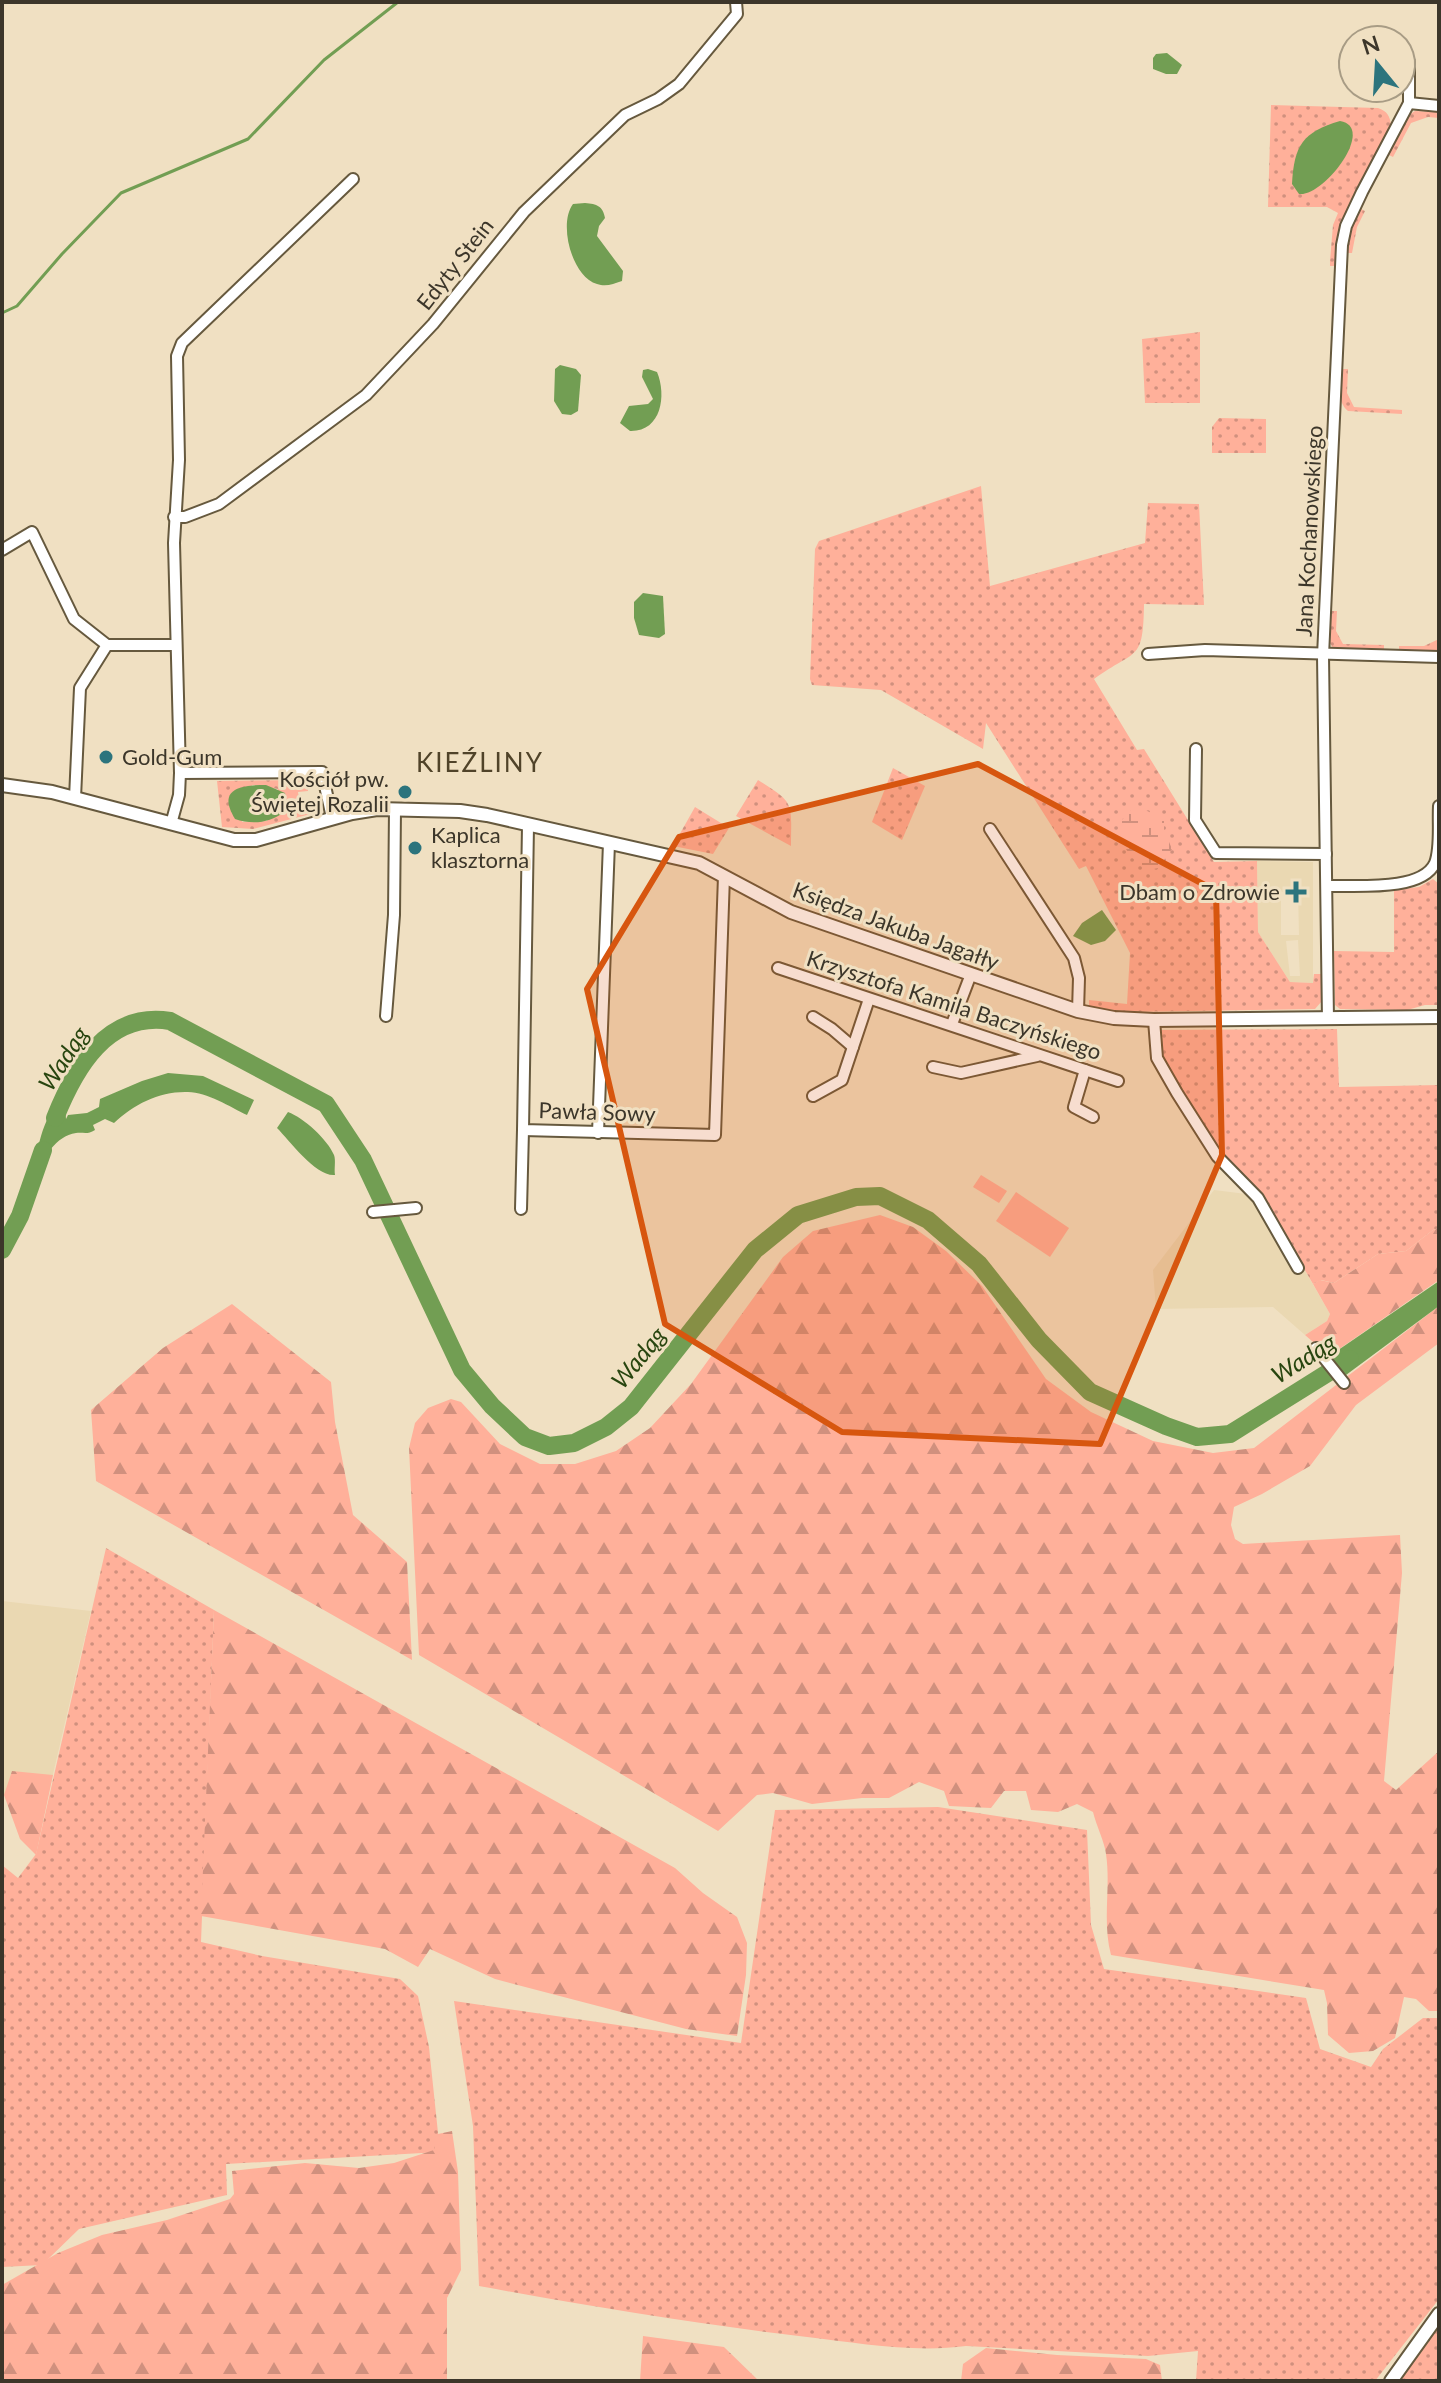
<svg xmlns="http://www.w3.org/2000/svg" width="1441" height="2383" font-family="Lato,sans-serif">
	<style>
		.built { fill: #ead8b2; fill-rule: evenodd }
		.grass { fill: url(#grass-dots); fill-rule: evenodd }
		.forest { fill: url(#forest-firs) }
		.wetland { fill: url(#wetland-marsh) }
		.pitch { fill: #ffb09a }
		.water { fill: #729e53 }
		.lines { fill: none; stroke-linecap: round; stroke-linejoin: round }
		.stream { stroke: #729e53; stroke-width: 3 }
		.river { stroke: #729e53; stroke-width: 18 }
		.minor-casing { stroke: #66593e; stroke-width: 14 }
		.tertiary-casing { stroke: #66593e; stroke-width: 16 }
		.minor { stroke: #fff; stroke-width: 10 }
		.tertiary { stroke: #fff; stroke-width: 12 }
		.marked { fill: #d7560f; fill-opacity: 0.2; stroke: #d7560f; stroke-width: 6; stroke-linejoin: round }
		.poi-dot { fill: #2c747d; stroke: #f0e0c2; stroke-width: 3 }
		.labels { text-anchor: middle; stroke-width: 6; stroke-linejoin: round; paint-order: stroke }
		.street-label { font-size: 22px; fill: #3c362a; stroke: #f0e0c2 }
		.poi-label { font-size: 22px; fill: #3c362a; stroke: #f0e0c2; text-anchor: start }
		.water-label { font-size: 24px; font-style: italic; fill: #28450f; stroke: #f0e0c2 }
		.quarter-label { font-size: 26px; letter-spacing: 2px; fill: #504329; stroke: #f0e0c2 }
	</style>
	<defs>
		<pattern id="grass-dots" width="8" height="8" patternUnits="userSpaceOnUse" patternTransform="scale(2)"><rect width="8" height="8" fill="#ffb09a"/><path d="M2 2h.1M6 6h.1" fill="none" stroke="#d0907e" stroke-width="1.8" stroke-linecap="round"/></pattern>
		<pattern id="forest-firs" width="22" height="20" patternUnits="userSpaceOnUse" patternTransform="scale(2)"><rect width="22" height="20" fill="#ffb09a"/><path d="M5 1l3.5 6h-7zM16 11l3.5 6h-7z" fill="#d0907e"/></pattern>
		<pattern id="wetland-marsh" width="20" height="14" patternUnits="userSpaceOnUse" patternTransform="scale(2)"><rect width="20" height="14" fill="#ffb09a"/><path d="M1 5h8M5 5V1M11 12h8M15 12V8" fill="none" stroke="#d0907e"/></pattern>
	</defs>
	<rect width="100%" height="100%" fill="#f0e0c2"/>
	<g class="built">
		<path d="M1257 861 1313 862V983L1290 982 1258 932ZM1281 892H1298L1299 935H1281ZM1298 940 1300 976H1290L1286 941Z"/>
		<polygon points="1214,1190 1262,1196 1330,1314 1327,1321 1305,1335 1273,1307 1156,1309 1153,1270"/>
		<polygon points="2,1601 91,1611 51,1783 2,1795"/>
	</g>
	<g class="grass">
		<path d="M1271 105 1378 108C1387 111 1390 116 1391 125L1340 228 1336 266H1330V261L1333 225 1338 213 1327 207H1268Z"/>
		<polygon points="1415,111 1439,112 1439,118 1428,117 1411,123 1393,157 1387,154 1407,116"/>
		<polygon points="1359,208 1365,211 1357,227 1352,253 1346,253 1349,233"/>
		<polygon points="1200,332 1200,403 1145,403 1142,339"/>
		<path d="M1341 369H1348L1347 393 1354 407 1402 410V414L1348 411C1336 401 1340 383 1341 369Z"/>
		<polygon points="1219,418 1266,419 1266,453 1212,453 1212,427"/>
		<path d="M981 486 990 586 1145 543 1148 503 1199 504 1204 605 1144 604C1143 663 1137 648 1094 679L1137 750 1144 749 1214 862 1257 861 1258 932 1290 982 1313 983 1314 974H1322V1001L1315 1009 1126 1012 1089 1006V1000L1127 1004 1130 953 1086 866 1079 869 986 723 983 749 881 690 812 685 810 679 815 549 819 541Z"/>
		<polygon points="1331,611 1337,611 1336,631 1343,644 1384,645 1384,652 1334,650 1330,643"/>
		<polygon points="1439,639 1439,650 1436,652 1399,652 1399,646 1424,646"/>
		<polygon points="893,768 925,786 902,840 872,822"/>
		<path d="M308 780V791L298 792 301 811H322L253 829 222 827 217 781ZM252 785 278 789 267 821 242 822Z"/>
		<path d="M758 780C796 804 791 802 791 846L736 816Z"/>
		<polygon points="695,807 729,828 713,854 673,846"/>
		<polygon points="1433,879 1439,884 1439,1005 1425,1005 1407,1010 1340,1009 1335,1005 1334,951 1394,952 1394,890 1419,887"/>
		<polygon points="1337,1029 1339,1087 1439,1085 1439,1228 1433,1230 1406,1251 1378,1254 1334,1283 1321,1280 1313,1284 1262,1196 1220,1153 1176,1083 1161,1056 1159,1030"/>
		<polygon points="106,1548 214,1610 201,1942 262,1956 400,1979 418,1996 429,2047 440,2152 226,2164 227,2195 79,2229 42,2265 2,2267 2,1865 18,1878 36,1854"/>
		<path d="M938 1807 1087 1830 1091 1925 1104 1969 1306 1998 1320 2049 1371 2067 1383 2049 1423 2018H1439V2299L1375 2381H1196L1198 2351 1148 2356 966 2346C914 2353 858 2343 807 2337 696 2324 588 2306 479 2286L473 2126 454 2001 741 2043 775 1810Z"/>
		<polygon points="1439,2325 1439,2381 1398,2381"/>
	</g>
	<g class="forest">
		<path d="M880 1215 913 1227 946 1251 982 1286 1046 1379 1091 1412 1153 1441 1213 1453 1254 1448 1439 1306V1343L1356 1405 1310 1466 1262 1494 1234 1507 1231 1525 1235 1539 1243 1544 1400 1535 1402 1573 1384 1781 1396 1790 1439 1751V2011H1429L1416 1999 1404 1997 1395 2038 1373 2051 1349 2053 1328 2035 1327 2003 1324 1990 1111 1955C1102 1921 1111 1888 1106 1854 1105 1843 1096 1825 1093 1812L1077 1804 1058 1812 1031 1810 1026 1791H1004L991 1808 949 1806 944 1791 919 1782 889 1798H862L812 1804 773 1793 757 1795 718 1831 419 1655 409 1448 415 1423 428 1408 451 1399 461 1402 500 1444 540 1464H575L616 1451 650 1428 691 1384 783 1257 813 1231Z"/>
		<polygon points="1439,1228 1439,1280 1329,1356 1305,1335 1327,1321 1330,1314 1313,1284 1320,1280 1334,1283 1378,1254 1406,1251 1433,1230"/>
		<polygon points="232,1304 331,1382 335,1422 353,1515 407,1562 412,1660 96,1481 91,1410 163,1348"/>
		<polygon points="214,1610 675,1868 703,1893 737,1917 747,1943 746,1975 737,2036 686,2029 495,1979 430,1949 418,1967 385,1949 201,1916"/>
		<polygon points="12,1771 53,1775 36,1855 20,1839 4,1795"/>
		<polygon points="452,2131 458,2172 461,2270 447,2298 447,2381 2,2381 2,2285 58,2253 102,2235 167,2220 230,2199 234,2194 232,2171 305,2163 359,2168 394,2163 434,2150 438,2134"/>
		<polygon points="643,2336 724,2347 759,2381 640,2381"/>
		<polygon points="986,2348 1057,2355 1146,2359 1160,2365 1162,2381 961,2381 963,2364"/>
	</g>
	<path class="wetland" d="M1132 809H1143L1164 819V830L1172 849 1158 868 1149 870C1131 860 1118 844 1120 822Z"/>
	<g class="pitch">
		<polygon points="981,1175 1007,1191 999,1203 973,1187"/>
		<polygon points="1016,1192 1069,1228 1050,1257 996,1221"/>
	</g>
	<g class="water">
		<polygon points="1167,53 1182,65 1177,74 1166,74 1153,69 1153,58 1156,54"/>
		<path d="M1340 121C1377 127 1324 197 1299 194L1292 184C1294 145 1303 132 1340 121Z"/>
		<path d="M585 203C597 204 603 206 605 218L599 226 597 236 623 271 622 281C613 284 606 287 597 284 572 277 558 224 573 204Z"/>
		<polygon points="560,365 576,369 581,375 578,411 571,415 562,414 554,401 555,369"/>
		<path d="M648 369 657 372C667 396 661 432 630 431L620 423 629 406 648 404 653 399 642 377 643 370Z"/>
		<polygon points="643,593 663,596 665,634 659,638 639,635 634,618 634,602"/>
		<path d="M266 785 285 793 287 804 284 812C270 823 252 825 235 819 216 788 242 785 266 785Z"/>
		<polygon points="1102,910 1116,930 1105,941 1091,945 1073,936 1082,923"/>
		<path d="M168 1073 203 1076 254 1100 247 1115C230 1107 207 1092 188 1092 160 1091 134 1104 114 1123L105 1119 93 1125 95 1130C87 1135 84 1132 76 1133 55 1136 45 1158 34 1173 38 1143 43 1117 64 1095L66 1119 68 1115 87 1113 99 1107 100 1099 142 1081Z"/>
		<path d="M288 1112C304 1118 327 1139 334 1155 336 1160 334 1169 335 1175 316 1177 290 1141 277 1128Z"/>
		<polygon points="1439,1281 1439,1306 1346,1375 1330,1358 1331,1355"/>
	</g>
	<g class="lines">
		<polyline class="stream" points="2,313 17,306 62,254 121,193 248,139 324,60 398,2"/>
		<g class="river">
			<path d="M55 1118C75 1068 107 1011 170 1021L326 1104 363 1160 462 1370 492 1406 525 1437 549 1446 574 1443 606 1427 631 1407 755 1250 798 1215 856 1197 880 1196 928 1220 979 1264 1039 1340 1090 1392 1166 1426 1197 1437 1230 1434 1350 1359"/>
			<polyline points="2,1250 20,1216 43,1150"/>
		</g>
		<defs>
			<g id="minor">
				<polyline points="1409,103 1439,106"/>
				<polyline points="174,517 185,517 219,504 366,395 433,324 524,212 625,115 658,99 679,84 737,14 736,2"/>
				<polyline points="2,550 32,532 74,619 107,645 80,688 75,798"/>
				<polyline points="107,645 175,645"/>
				<polyline points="1148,654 1205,650 1439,657"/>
				<polyline points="1196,749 1195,820 1216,853 1326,854"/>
				<polyline points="180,773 322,772 332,818"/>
				<polyline points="171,824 179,795 180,773 174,543 179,460 177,356 182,343 353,179"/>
				<polyline points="528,826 523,1130 715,1135 724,876"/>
				<polyline points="990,829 1074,958 1079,978 1078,1011"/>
				<path d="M1327 886C1354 885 1422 892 1435 863 1441 848 1438 823 1439 806"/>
				<polyline points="778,968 1118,1081"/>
				<polyline points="386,1016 394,915 395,809"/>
				<polyline points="813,1017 832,1029 853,1047"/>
				<polyline points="1328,1019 1323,656 1342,245 1346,226 1362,192 1409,103 1409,62"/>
				<polyline points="1154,1020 1157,1058 1177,1093 1217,1156 1258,1198 1298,1268"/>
				<polyline points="952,1024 971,974"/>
				<polyline points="933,1067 961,1073 1037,1056"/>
				<polyline points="1085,1070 1074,1107 1093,1117"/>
				<polyline points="813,1096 842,1080 869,999"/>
				<polyline points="598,1133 609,843"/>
				<polyline points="521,1209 523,1130"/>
				<polyline points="373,1212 416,1208"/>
				<polyline points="1316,1348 1344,1383"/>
			</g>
			<g id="tertiary">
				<polyline points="2,785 52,792 234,840 256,840 352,813 377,809 460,811 487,815 699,863 791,912 1078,1011 1114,1018 1154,1020 1439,1017"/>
				<polyline points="1391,2381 1439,2314"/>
			</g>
		</defs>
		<use href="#minor" class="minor-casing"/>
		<use href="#tertiary" class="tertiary-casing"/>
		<use href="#minor" class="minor"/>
		<use href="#tertiary" class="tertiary"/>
	</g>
	<path class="marked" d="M978 764 1216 891 1222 1155 1100 1444 842 1432 665 1324 587 989 679 837Z"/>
	<g class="poi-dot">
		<circle cx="106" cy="757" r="8"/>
		<circle cx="405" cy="792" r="8"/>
		<circle cx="415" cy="848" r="8"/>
		<path d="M1292 880h8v8h8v8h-8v8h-8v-8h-8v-8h8z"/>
	</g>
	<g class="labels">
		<g class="street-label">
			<text transform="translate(455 264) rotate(-52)" y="8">Edyty Stein</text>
			<text transform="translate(1309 531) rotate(-87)" y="8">Jana Kochanowskiego</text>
			<text transform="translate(896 926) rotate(20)" y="8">Księdza Jakuba Jagałły</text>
			<text transform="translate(954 1005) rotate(18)" y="8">Krzysztofa Kamila Baczyńskiego</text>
			<text transform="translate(597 1112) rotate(2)" y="8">Pawła Sowy</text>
		</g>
		<g class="poi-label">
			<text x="122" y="765">Gold-Gum</text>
			<text x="389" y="787" text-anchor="end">Kościół pw.<tspan x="389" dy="25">Świętej Rozalii</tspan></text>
			<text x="431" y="843">Kaplica<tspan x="431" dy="25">klasztorna</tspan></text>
			<text x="1280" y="900" text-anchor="end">Dbam o Zdrowie</text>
		</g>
		<g class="water-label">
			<text transform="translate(64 1059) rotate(-57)" y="8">Wadąg</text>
			<text transform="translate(639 1358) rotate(-51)" y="8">Wadąg</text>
			<text transform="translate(1304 1359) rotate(-32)" y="8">Wadąg</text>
		</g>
		<g class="quarter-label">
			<text x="480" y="772">KIEŹLINY</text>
		</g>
	</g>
	<rect width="1441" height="2383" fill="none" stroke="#3c362a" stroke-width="8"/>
	<g transform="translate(1377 64) rotate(342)"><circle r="38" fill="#f0e0c2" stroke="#a89c85" stroke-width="2"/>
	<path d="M0-6L14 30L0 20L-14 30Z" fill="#2c747d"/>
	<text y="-12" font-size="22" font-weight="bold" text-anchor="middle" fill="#3c362a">N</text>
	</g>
</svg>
